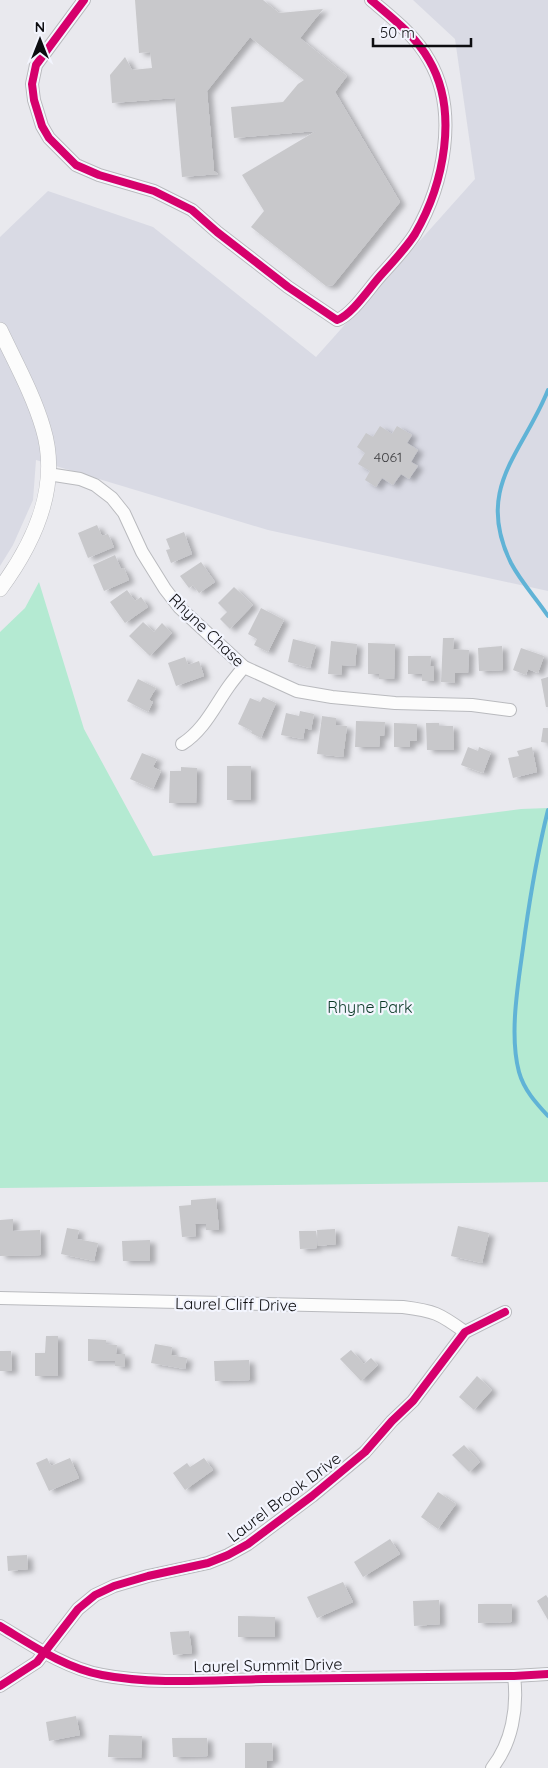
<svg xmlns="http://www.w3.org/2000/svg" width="548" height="1768" font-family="Quicksand,sans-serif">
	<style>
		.built { fill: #d9dae4 }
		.green { fill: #b4ead2 }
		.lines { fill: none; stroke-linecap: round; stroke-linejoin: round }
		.stream { stroke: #60b3d6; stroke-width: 4 }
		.building { fill: #c8c8cb; filter: url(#shadow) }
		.minor-casing { stroke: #b9babe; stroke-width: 14 }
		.tertiary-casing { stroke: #b9babe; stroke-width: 16 }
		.minor { stroke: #fcfcfc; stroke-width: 12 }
		.tertiary { stroke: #fcfcfc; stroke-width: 15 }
		.cycleway-casing { stroke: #f3f5fe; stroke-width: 11 }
		.cycleway { stroke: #d6006c; stroke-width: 8 }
		.labels { text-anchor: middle; stroke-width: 4.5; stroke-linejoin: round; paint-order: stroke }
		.number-label { font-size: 14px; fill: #3c3c3f }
		.street-label { font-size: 16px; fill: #0d0d10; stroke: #f3f5fe }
		.park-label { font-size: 16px; fill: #0a3926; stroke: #f3f5fe }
	</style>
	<defs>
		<filter id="shadow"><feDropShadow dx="5.5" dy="3" stdDeviation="2.5" flood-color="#0004"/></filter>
	</defs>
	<rect width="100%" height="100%" fill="#e9e9ee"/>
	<polygon class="built" points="413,0 548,0 548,591 268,530 36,460 33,500 13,545 0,566 0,237 48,191 153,227 316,357 475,179 455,39"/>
	<polygon class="green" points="39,582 84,729 153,856 521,809 548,808 548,1182 0,1188 0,632 25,608"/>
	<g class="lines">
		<g class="stream">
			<path d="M548 390C523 453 474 488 511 563 521 582 536 598 548 616"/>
			<path d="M548 810C538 850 531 891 525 933 520 974 508 1031 519 1072 524 1090 536 1103 548 1116"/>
		</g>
	</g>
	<g class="building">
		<polygon points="135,0 263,0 279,13 323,9 300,38 347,76 335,92 400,202 333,285 326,286 251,227 264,211 242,175 316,131 234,138 231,107 283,102 298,84 304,80 250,37 207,91 214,171 218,174 182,177 175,98 112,103 110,75 125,57 132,70 152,68 150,52 139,53"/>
		<polygon points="380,426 392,434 397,426 412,435 407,443 418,450 411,462 418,466 409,479 401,474 393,485 382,478 376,487 365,480 370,471 358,464 365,453 357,447 366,433 373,437"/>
		<polygon points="97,525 102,536 108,534 114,547 88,558 78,533"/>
		<polygon points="184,532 192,554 171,563 166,550 170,549 166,539"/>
		<polygon points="115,555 121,569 124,568 129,580 104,591 93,565"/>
		<polygon points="201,562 215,582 199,593 193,585 189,588 180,576"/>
		<polygon points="234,587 253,605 230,629 220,619 227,612 218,603"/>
		<polygon points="127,590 135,601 141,597 148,607 125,623 110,602"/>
		<polygon points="261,608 284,620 268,652 254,645 257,639 248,634"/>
		<polygon points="143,622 154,632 162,623 172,633 150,656 129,636"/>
		<polygon points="443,638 454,638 453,649 469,650 468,673 455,673 455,683 441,682"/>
		<polygon points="293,639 316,645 310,668 288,662"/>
		<polygon points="331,641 357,644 355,666 342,665 341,675 328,674"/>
		<polygon points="368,643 395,644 394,679 379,679 379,674 368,674"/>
		<polygon points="502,646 503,670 479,671 478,648"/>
		<polygon points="521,648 544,656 538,673 528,669 526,675 513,670"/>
		<polygon points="408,656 431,656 430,666 434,666 434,681 422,681 422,674 408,674"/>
		<polygon points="185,657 188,665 199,661 204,676 176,686 168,663"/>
		<polygon points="548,677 548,707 546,707 541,679"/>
		<polygon points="138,679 156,688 149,700 153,702 148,712 127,701"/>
		<polygon points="263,697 276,703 261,738 251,733 252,731 238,724 250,698 260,702"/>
		<polygon points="300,711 314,714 311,730 305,728 303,739 281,735 286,713 299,716"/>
		<polygon points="322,716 336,718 336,725 347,726 343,757 317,754"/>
		<polygon points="356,721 385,722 384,736 380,736 379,747 355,747"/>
		<polygon points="394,723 417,724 417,741 410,741 410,747 394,747"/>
		<polygon points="426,723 439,723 439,726 453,726 454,750 427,750"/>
		<polygon points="543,728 548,728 548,743 541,742"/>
		<polygon points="468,747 478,751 479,747 491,752 483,773 461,765"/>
		<polygon points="532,747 537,772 513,778 508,758 519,756 517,751"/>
		<polygon points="142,753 157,759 153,767 161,771 153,789 130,779"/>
		<rect x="227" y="766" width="24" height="34"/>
		<polygon points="181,767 197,768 196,803 169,803 170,771 181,771"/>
		<polygon points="216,1198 219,1230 206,1230 206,1224 195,1224 196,1236 182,1237 179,1206 191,1205 191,1200"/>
		<polygon points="13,1219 13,1231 40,1230 41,1255 0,1256 0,1220"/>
		<polygon points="458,1226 489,1233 482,1263 451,1256"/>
		<polygon points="67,1228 79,1230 77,1239 98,1243 94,1261 61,1254"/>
		<polygon points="335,1229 336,1244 318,1246 317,1230"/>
		<polygon points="299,1231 316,1231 317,1248 300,1249"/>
		<polygon points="150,1240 150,1261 123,1261 122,1241"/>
		<polygon points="46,1336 58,1336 58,1376 35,1376 35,1353 45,1353"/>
		<polygon points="88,1339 106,1340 106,1344 117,1345 116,1354 125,1354 125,1367 115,1366 115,1361 88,1361"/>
		<polygon points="155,1344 172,1347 171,1355 187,1358 185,1369 151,1363"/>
		<polygon points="351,1350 364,1364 371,1358 378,1365 361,1381 340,1359"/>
		<polygon points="0,1351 11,1351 12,1371 0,1371"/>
		<polygon points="249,1360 250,1380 215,1381 214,1361"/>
		<polygon points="477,1376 492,1390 474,1410 459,1397"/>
		<polygon points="464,1445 480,1462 469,1472 452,1455"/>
		<polygon points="47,1458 51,1466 70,1458 79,1478 49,1491 36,1463"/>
		<polygon points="204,1458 213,1470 185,1490 173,1473 187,1463 190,1467"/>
		<polygon points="438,1492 456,1504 438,1529 421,1517"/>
		<polygon points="390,1539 400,1554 363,1577 354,1562"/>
		<polygon points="27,1555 28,1569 8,1571 7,1556"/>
		<polygon points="343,1582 353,1602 317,1618 307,1597"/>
		<polygon points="546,1595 548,1598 548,1620 537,1601"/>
		<polygon points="439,1600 440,1624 414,1626 413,1601"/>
		<polygon points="478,1604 512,1604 512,1622 478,1623"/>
		<polygon points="238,1616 275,1617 275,1637 238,1637"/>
		<polygon points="189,1631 192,1653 173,1655 170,1632"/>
		<polygon points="76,1716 80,1735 49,1741 46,1722"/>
		<polygon points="109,1735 142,1736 141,1758 108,1757"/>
		<polygon points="172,1738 207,1738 208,1756 173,1757"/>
		<polygon points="245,1743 272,1743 273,1761 267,1761 267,1768 245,1768"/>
	</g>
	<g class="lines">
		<defs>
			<g id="minor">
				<path d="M84 0 36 65 32 84 34 100 42 126 49 138 76 165 99 175 154 191 192 210 217 232 288 287 337 320C352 315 370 287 381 275 393 262 406 248 415 234 444 184 459 111 429 60 415 35 392 18 371 0"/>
				<polyline points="48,474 80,479 95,485 112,498 124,513 142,552 165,589 179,607 244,667 297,691 332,697 395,703 472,705 510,710"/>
				<path d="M182 744C204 730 214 707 229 686 234 679 239 673 244 667"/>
				<path d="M0 1298 403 1307C434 1311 439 1313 465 1332"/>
				<path d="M0 1626C32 1645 65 1668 102 1675 154 1685 211 1680 264 1679 347 1678 431 1677 514 1676L548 1674"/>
				<polyline points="0,1686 37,1662 78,1609 95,1595 114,1586 148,1576 208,1563 228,1555 248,1544 312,1496 365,1452 392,1421 413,1401 465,1332 505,1312"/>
				<path d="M492 1768C512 1743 518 1708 514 1676"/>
			</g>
			<path id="tertiary" d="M0 330C15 362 33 394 43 428 61 487 34 543 0 589"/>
		</defs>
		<use href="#minor" class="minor-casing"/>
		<use href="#tertiary" class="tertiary-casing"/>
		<use href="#minor" class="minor"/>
		<use href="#tertiary" class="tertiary"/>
		<defs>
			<g id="cycleway">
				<path d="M84 0 36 65 32 84 34 100 42 126 49 138 76 165 99 175 154 191 192 210 217 232 288 287 337 320C352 315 370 287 381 275 393 262 406 248 415 234 444 184 459 111 429 60 415 35 392 18 371 0"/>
				<path d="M0 1626C32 1645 65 1668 102 1675 154 1685 211 1680 264 1679 347 1678 431 1677 514 1676L548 1674"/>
				<polyline points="0,1686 37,1662 78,1609 95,1595 114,1586 148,1576 208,1563 228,1555 248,1544 312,1496 365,1452 392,1421 413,1401 465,1332 505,1312"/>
			</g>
		</defs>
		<use href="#cycleway" class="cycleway-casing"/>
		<use href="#cycleway" class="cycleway"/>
	</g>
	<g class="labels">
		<g class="number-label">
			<text x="388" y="462">4061</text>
		</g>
		<g class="street-label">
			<text transform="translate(207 630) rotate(44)" y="6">Rhyne Chase</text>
			<text transform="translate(236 1304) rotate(1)" y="6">Laurel Cliff Drive</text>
			<text transform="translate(284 1497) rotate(-37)" y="6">Laurel Brook Drive</text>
			<text transform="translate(268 1665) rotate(-1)" y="6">Laurel Summit Drive</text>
		</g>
		<g class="park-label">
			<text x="370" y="1013">Rhyne Park</text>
		</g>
	</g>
	<g transform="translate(40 40)" stroke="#f3f5fe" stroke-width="4" paint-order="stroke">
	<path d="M0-4L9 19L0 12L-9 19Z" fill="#0d0d10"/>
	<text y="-8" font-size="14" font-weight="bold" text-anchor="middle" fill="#0d0d10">N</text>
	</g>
	<path d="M373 38v8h98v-8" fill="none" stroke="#0d0d10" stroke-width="2.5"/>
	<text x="380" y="38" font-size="15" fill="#0d0d10" stroke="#f3f5fe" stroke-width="4" paint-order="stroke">50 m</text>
</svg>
